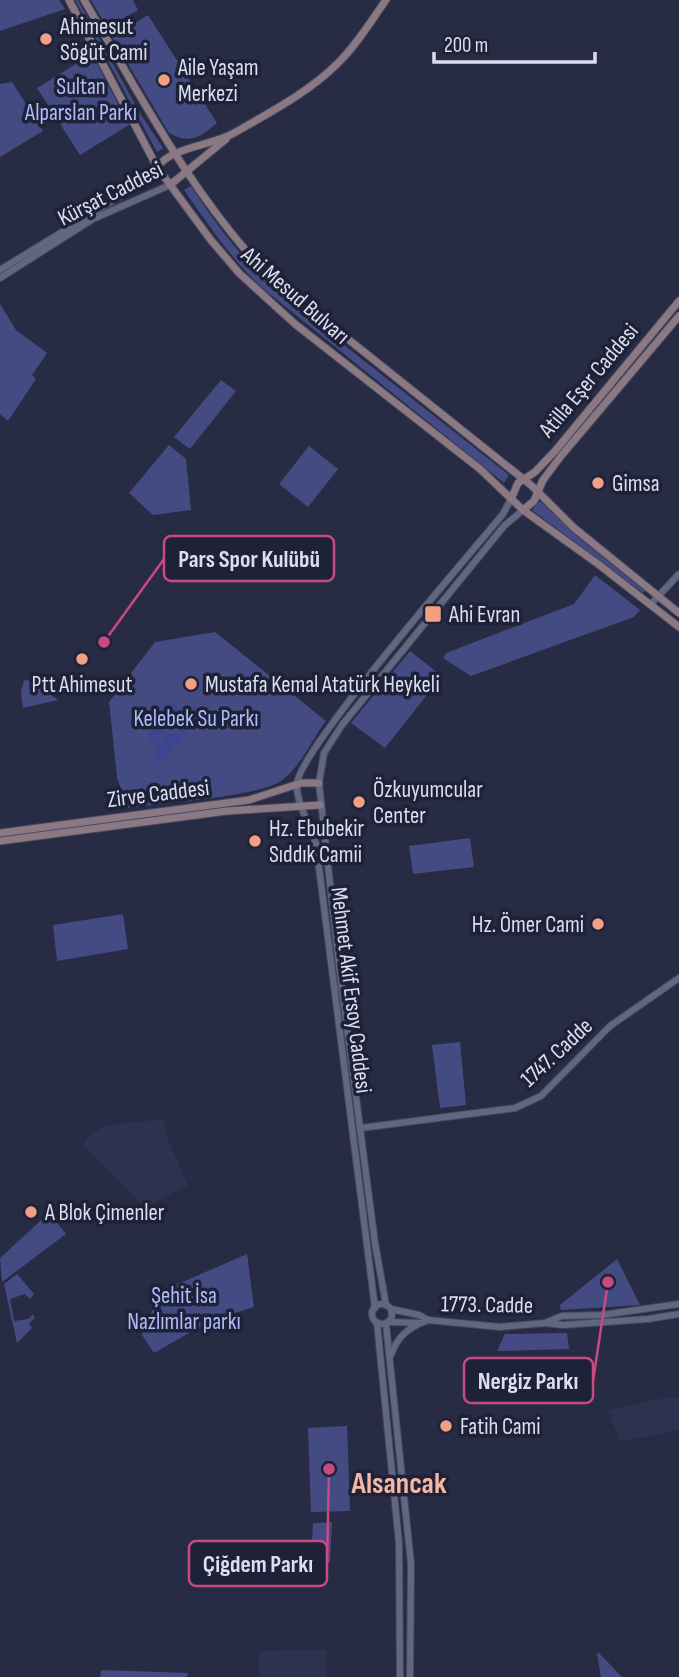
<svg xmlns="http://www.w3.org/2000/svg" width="679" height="1677" font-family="'Sofia Sans Condensed',sans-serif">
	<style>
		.built { fill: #2d3250 }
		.green { fill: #444b82 }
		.water { fill: #3d4490 }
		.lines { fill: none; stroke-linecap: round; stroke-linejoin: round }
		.tertiary-casing { stroke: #46485c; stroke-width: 8 }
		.secondary-casing { stroke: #46485c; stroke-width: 9 }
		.tertiary { stroke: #616681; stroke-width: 6 }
		.secondary { stroke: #8a7883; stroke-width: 7 }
		.poi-dot { fill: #f39f84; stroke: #1e2238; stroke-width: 2.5 }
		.labels { text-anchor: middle; stroke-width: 7; stroke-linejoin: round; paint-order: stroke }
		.poi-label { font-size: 23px; fill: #dbdeee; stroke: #1e2238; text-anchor: start }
		.park-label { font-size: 23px; fill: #afbbfb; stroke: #1e2238 }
		.street-label { font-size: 23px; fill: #dbdeee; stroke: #1e2238 }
		.district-label { font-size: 30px; font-weight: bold; fill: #f6b6a1; stroke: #1e2238 }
		.leader { fill: none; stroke: #c84a80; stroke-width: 2.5 }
		.callout-dot { fill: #c84a80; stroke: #1e2238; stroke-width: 2.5 }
		.callout { fill: #1e2238; stroke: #c84a80; stroke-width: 2.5 }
		.callout-label { font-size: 24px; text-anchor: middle; font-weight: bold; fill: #dbdeee }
	</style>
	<rect width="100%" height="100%" fill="#272b43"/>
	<g class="built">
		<polygon points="163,1119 169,1142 188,1185 144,1207 84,1146 85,1140 103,1126"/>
		<polygon points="669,1397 679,1399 679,1430 621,1442 607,1410"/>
		<polygon points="326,1650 327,1677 259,1677 259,1651"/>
	</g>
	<g class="green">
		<polygon points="0,0 59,0 65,9 0,31"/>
		<polygon points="75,0 78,0 141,115 163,148 157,152"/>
		<polygon points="91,0 133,0 138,10 107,28"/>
		<path d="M148 15 217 123C200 137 191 145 169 133L112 37Z"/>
		<polygon points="92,54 129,125 80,155 37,88"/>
		<polygon points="12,82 43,131 0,157 0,84"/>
		<path d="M191 186C218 227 245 263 282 296L509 475 504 483 261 287C231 258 208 225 184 190Z"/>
		<polygon points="0,304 16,330 47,353 32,375 36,379 8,421 0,414"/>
		<polygon points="221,380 236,391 190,449 174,437"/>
		<polygon points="169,445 186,459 191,510 153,515 129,493"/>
		<polygon points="309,446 338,469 308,507 279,484"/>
		<polygon points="540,501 579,538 645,591 643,593 532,510"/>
		<polygon points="595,575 640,610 634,617 471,676 443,658 446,653 574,604"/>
		<path d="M215 632 326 721C312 739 300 768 281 781 257 797 161 803 128 808 126 796 120 789 117 777L109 702 155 642Z"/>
		<polygon points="410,651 442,676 385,748 351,723"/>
		<polygon points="24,680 33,681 58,700 23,708 21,692"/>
		<polygon points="470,838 474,867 413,874 409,846"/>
		<polygon points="123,914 128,949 57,961 53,925"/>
		<polygon points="460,1042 466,1105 440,1108 432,1045"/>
		<polygon points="49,1213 66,1234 2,1282 0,1258"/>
		<polygon points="247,1254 254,1307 212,1320 154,1353 142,1335 144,1325 164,1290"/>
		<polygon points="617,1259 640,1305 561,1310 560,1305"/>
		<polygon points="17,1274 34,1294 30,1299 25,1294 10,1299 14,1321 28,1319 33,1314 35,1318 29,1323 32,1328 17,1343 4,1284"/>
		<polygon points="567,1333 569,1349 497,1351 505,1334"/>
		<polygon points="347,1426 350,1511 311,1512 308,1428"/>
		<polygon points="332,1522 330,1562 311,1562 313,1523"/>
		<polygon points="599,1652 599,1653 622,1677 601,1677 597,1654"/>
		<polygon points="101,1670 188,1673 187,1677 100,1677"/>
	</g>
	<g class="water">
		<polygon points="170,701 181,709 185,709 170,726 161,730 165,732 153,747 148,733"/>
		<polygon points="201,707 204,710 162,762 156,759 155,750 169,733 180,734 179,726 175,725 189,709"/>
	</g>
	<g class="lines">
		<defs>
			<g id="tertiary">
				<polyline points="0,270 137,186 157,167"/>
				<polyline points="0,278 93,219 170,185"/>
				<polyline points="651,604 679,574"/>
				<polyline points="361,1128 515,1108 541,1096 610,1026 679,978"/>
				<circle cx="382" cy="1314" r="10"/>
				<polyline points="386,1305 375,1243 339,966 319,783 324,753 342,725 504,526 523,510"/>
				<path d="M375 1308 316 844C311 825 296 805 297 784 298 751 471 553 503 514L511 499"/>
				<polyline points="391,1309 419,1315 428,1320"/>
				<polyline points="389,1322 421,1323 428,1320 500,1327 545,1323 563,1325 648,1319 679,1314"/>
				<polyline points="547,1322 562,1316 602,1315 679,1304"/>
				<polyline points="377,1323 399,1543 400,1677"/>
				<polyline points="386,1324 411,1564 410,1677"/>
				<path d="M391 1355C396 1341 403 1332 417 1325"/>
			</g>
			<g id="secondary">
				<polyline points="69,0 157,167 210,239 239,273 295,324 480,469 523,510 598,564 679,627"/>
				<path d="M84 0C140 95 192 196 269 276L532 486 573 527 679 613"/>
				<path d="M157 167C174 146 211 146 234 133 269 113 309 92 337 64 356 46 371 21 386 0"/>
				<polyline points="170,185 226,139"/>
				<polyline points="511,499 518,483 535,472 555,451 679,301"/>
				<polyline points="523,510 534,501 543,480 561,456 679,316"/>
				<polyline points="0,833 249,800 301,783 319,783"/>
				<polyline points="0,841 227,811 320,805"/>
			</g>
		</defs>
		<use href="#tertiary" class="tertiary-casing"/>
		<use href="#secondary" class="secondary-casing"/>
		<use href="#tertiary" class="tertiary"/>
		<use href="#secondary" class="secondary"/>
	</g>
	<g class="poi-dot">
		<circle cx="46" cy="39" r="7"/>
		<circle cx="164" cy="80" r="7"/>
		<circle cx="598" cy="483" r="7"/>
		<rect x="424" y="605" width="18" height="18" rx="3.5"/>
		<circle cx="82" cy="659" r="7"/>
		<circle cx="191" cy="684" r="7"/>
		<circle cx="359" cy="802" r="7"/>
		<circle cx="255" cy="841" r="7"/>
		<circle cx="598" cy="924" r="7"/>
		<circle cx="31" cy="1212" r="7"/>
		<circle cx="446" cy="1426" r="7"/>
	</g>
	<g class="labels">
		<g class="poi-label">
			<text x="60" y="34">Ahimesut<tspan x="60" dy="26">Sögüt Cami</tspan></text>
			<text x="178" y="75">Aile Yaşam<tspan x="178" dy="26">Merkezi</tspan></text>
			<text x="612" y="491">Gimsa</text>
			<text x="449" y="622">Ahi Evran</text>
			<text x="82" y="692" text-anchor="middle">Ptt Ahimesut</text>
			<text x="205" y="692">Mustafa Kemal Atatürk Heykeli</text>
			<text x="373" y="797">Özkuyumcular<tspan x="373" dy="26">Center</tspan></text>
			<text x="269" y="836">Hz. Ebubekir<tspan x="269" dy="26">Sıddık Camii</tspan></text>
			<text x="584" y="932" text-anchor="end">Hz. Ömer Cami</text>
			<text x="45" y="1220">A Blok Çimenler</text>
			<text x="460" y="1434">Fatih Cami</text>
		</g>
		<g class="park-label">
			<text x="81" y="94">Sultan<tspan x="81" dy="26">Alparslan Parkı</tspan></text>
			<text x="196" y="726">Kelebek Su Parkı</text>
			<text x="184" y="1303">Şehit İsa<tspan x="184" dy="26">Nazlımlar parkı</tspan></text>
		</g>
		<g class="street-label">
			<text transform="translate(110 193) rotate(-27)" y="8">Kürşat Caddesi</text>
			<text transform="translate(296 295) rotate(41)" y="8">Ahi Mesud Bulvarı</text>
			<text transform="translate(588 380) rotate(-50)" y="8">Atilla Eşer Caddesi</text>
			<text transform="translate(158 793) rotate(-7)" y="8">Zirve Caddesi</text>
			<text transform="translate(352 990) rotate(83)" y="8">Mehmet Akif Ersoy Caddesi</text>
			<text transform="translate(556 1052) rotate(-43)" y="8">1747. Cadde</text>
			<text transform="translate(487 1304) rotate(1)" y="8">1773. Cadde</text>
		</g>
		<g class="district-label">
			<text x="399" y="1493">Alsancak</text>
		</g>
	</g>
	<path class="leader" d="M104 642L164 559M608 1282L593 1381M329 1469L327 1564"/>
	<g class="callout-dot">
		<circle cx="104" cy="642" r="7"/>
		<circle cx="608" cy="1282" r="7"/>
		<circle cx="329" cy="1469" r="7"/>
	</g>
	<g class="callout">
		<rect x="164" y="536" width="170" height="45" rx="7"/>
		<rect x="464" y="1358" width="129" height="45" rx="7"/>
		<rect x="189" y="1541" width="138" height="45" rx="7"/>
	</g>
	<g class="callout-label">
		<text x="249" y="567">Pars Spor Kulübü</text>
		<text x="528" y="1389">Nergiz Parkı</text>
		<text x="258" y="1572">Çiğdem Parkı</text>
	</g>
	<path d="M434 52v10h161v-10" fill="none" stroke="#dbdeee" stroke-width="3.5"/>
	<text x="444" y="52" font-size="21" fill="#dbdeee" stroke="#1e2238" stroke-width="5" paint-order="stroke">200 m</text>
</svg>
